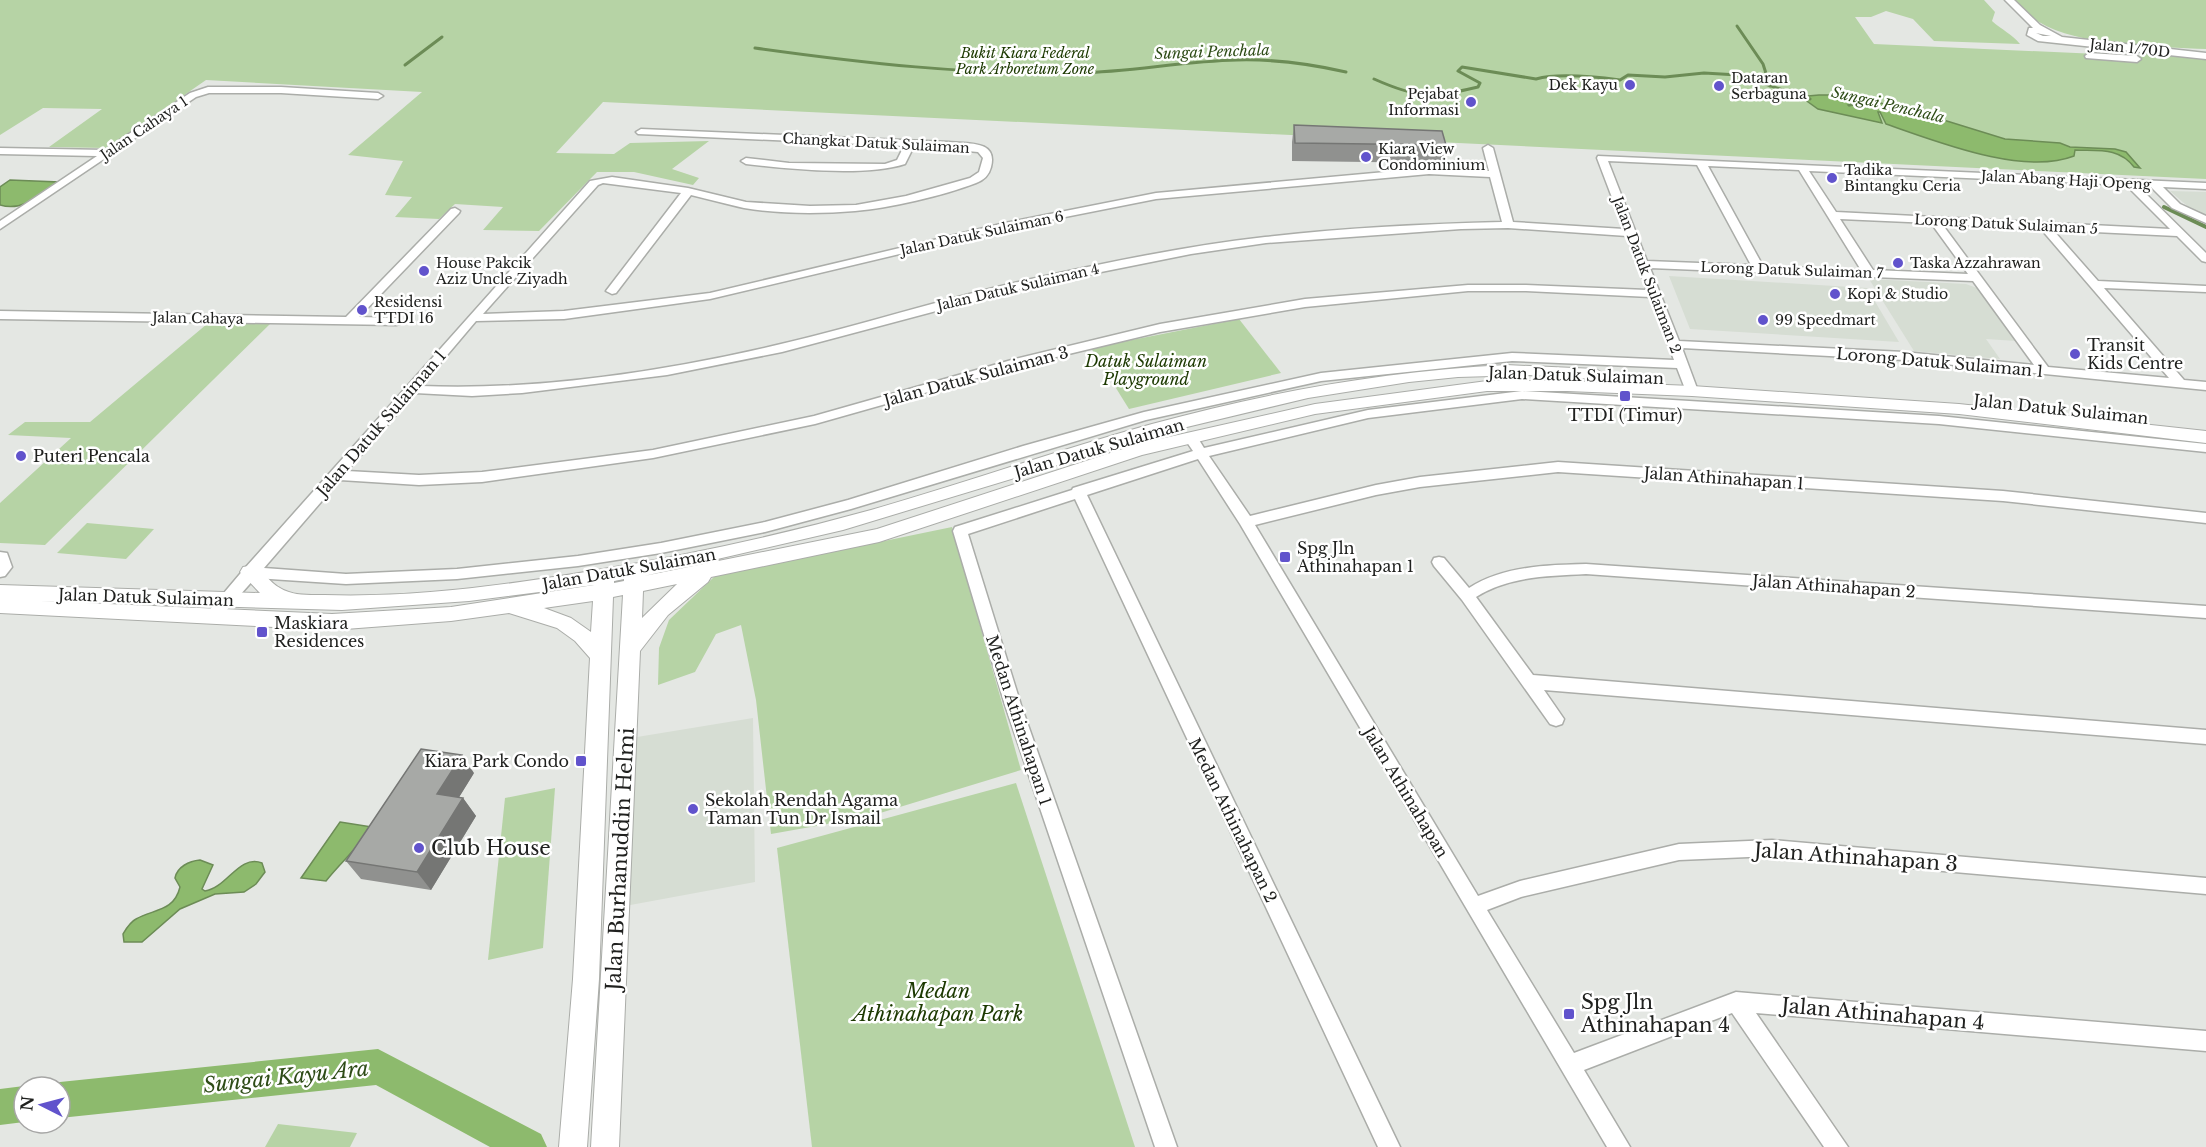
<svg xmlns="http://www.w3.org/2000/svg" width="2206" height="1147" font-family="'Libre Baskerville',serif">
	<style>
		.built { fill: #d6ddd3 }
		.green { fill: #b6d3a5 }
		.water { fill: #8dba6d; stroke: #6c8c56; stroke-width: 1.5 }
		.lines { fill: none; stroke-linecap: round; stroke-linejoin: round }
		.stream-far1 { stroke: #6c8c56; stroke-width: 3 }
		.stream { stroke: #6c8c56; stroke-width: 4 }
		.river { fill: #8dba6d; fill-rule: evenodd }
		.minor-casing { stroke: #abada9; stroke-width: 3 }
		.major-casing { stroke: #abada9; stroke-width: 2 }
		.minor { fill: #fff; fill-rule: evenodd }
		.major { fill: #fff; fill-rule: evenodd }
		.wall { fill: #90918f }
		.shaded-wall { fill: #757674 }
		.building { fill: #a7a9a6; stroke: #757674; stroke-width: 1.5 }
		.poi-dot { fill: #6153cc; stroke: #fff; stroke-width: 2 }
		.labels { text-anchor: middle; stroke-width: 5; stroke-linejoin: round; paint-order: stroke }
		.far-street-label { font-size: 14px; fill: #20211f; stroke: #fff }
		.far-park-label { font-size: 14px; font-style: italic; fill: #1c3901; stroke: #fff }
		.far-poi-label { font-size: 14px; fill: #20211f; stroke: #fff; text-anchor: start }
		.far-water-label { font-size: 15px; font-style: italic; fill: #2e4c17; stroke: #fff }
		.poi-label { font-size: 16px; fill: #20211f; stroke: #fff; text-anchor: start }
		.park-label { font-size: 16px; font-style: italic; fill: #1c3901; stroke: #fff }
		.street-label { font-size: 16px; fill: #20211f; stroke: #fff }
		.near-poi-label { font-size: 20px; fill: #20211f; stroke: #fff; text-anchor: start }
		.near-street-label { font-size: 20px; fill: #20211f; stroke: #fff }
		.near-park-label { font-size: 20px; font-style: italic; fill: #1c3901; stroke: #fff }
		.near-water-label { font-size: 21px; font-style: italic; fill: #2e4c17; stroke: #fff }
	</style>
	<rect width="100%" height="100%" fill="#e4e7e3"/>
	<g class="built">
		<polygon points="2170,191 2206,192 2206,217 2192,210"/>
		<polygon points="1669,276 1867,288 1899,342 1690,329"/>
		<polygon points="1869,279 1966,284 1977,288 2016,341 1986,339 2000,359 1914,351"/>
		<polygon points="753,718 755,882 625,906 637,737"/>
	</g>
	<g class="green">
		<path d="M0 0H1984L1995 12 1992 21C2002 30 2012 34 2020 44L1934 41 1913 19 1886 11 1871 17H1855L1874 44 2142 56 2146 54 2206 59V179L603 102 556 153 614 154 630 143 709 141 672 169 699 178 693 185 634 172H597L539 231 483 230 503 207 455 204 439 219 395 217 412 197 385 195 403 161 348 155 422 92 206 80 108 148 49 147 102 109 43 108 0 135Z"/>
		<path d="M2015 0H2206V49C2160 47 2077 46 2039 22 2030 17 2023 7 2015 0Z"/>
		<polygon points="1239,319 1281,373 1129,409 1091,348"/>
		<polygon points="207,324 270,324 45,545 0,543 0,503 71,438 8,435 25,422 90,422"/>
		<polygon points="87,523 154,529 126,559 57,553"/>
		<polygon points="952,527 1021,770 867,817 771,834 756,700 741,625 716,634 695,672 658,685 659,648 669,620 715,576"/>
		<polygon points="1016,783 1135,1147 812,1147 777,848"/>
		<polygon points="555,788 543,948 488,960 505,798"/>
		<polygon points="278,1124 357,1133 350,1147 265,1147"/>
	</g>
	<g class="water">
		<path d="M1819 95H1841L1867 101 1848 105 1849 106 1871 101 1908 109 2005 139 2060 143 2070 147 2115 149 2126 152 2140 168 2134 167C2119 147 2098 151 2075 150L2074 156C2022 176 1936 141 1886 124L1880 112H1878L1882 123 1818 109 1804 99 1808 96Z"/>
		<path d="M10 180 58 182C40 195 23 212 0 205V187Z"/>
		<path d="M340 822 372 827C359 847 341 862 326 881L301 878Z"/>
		<path d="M200 860 213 865 202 889 205 891C227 888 239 854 262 863L265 872 256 884 244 892 215 894 180 909 142 942H124L123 934C126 929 130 922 136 919 153 909 174 912 180 887L175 878C177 867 189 861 200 860Z"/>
	</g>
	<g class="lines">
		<g class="stream-far1">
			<polyline points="1737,26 1763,64 1770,86"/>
			<path d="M755 48C862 63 969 75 1078 73 1131 72 1184 61 1237 60 1274 59 1311 64 1346 72"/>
			<polyline points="405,65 442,37"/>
			<path d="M1374 79C1419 99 1431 98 1478 87L1480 83 1458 71 1462 67 1536 79C1558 73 1597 77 1620 80L1628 75 1665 77 1704 73 1738 75 1810 99"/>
		</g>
		<polyline class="stream" points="2164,207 2206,227"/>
		<g class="river">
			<polygon points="378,1049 541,1134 547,1147 490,1147 376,1085 60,1118 60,1087 48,1087 60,1082"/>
			<polygon points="24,1086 27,1087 24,1087 24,1122 0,1125 0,1089"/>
		</g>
		<defs>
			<g id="minor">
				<path d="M2005 0H2014L2040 25 2062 37 2206 53V59L2038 41 2027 35 2029 28H2033ZM2036 33 2051 36H2043Z"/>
				<polygon points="2089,53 2137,56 2141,59 2137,62 2086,58 2085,56"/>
				<polygon points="208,87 281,87 378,93 383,96 378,99 281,93 209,93 196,97 0,229 0,221 97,156 0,154 0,148 105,150 190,93"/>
				<path d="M641 129 949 142C968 144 998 140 991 167 989 175 984 180 976 183 942 196 890 208 855 211 821 214 777 214 744 208 726 204 708 199 691 195L616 293 612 294 606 291 681 193 603 183 598 185 483 314 564 311 710 293 1005 223 1156 193 1429 168 1489 171 1483 148 1488 145 1493 148 1513 222 1624 229 1597 158 1598 156 2206 183V189L2163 187 2180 204 2206 216V223L2172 208 2151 187 2138 186 2206 253V262L2202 261 2177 236 2053 230 2098 281 2206 286V292L2104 288 2184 380 2206 382V390L1904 360 1682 348 1698 391 1697 394H1687L1677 368 1512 361 1321 381 1146 420 851 509 765 532 661 553 578 566 457 579 346 584 255 578 217 621H207L204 617 207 613 245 568 590 181 612 177 688 188 746 202 810 206 856 205 906 196 970 178 979 172 983 158 978 152 914 146 905 164C865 177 788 169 746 164L741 161 746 158 789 163 885 164 897 160 904 146 638 134 636 132ZM1608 161 1697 165 1751 265 1647 261ZM1708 166 1799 170 1861 270 1763 266ZM1809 171 2126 185 2170 229 1836 212ZM1429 174 1490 177 1502 222C1423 224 1343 228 1265 237 1185 246 1105 263 1027 280 944 298 864 325 781 344 668 371 537 391 421 386L476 321 564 319 710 299 1005 229 1156 199ZM1840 219 1931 223 1968 274 1873 270ZM1942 224 2041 229 2169 378 2048 367ZM1508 228 1627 236 1647 290 1526 285H1468L1305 299 1160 324 1015 359 814 416 653 450 482 472 419 475 347 471 415 393 472 396 522 393 667 375 782 352 1026 287 1191 254 1266 243 1461 229ZM1650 268 1973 281 2034 365 1904 352 1679 341ZM1468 291H1526L1650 297 1674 360 1512 353 1321 373 1144 412 1023 446 848 500 765 522 661 543 578 556 457 569 346 574 264 568 340 480 419 485 482 482 653 458 815 424 1023 365 1160 332 1305 307Z"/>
				<polygon points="455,208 460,211 459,213 359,317 400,318 400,324 396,325 0,319 0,311 346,317 451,209"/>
				<polygon points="1522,391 1939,416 2206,444 2206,452 1939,424 1522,399 1368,418 1209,456 1250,516 1376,485 1420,477 1558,462 2003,491 2206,513 2206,523 2003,501 1558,472 1420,487 1376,495 1255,525 1478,896 1520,881 1679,844 1772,840 2206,878 2206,894 1772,856 1679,860 1521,897 1487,910 1574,1053 1736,992 2206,1031 2206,1051 1756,1013 1848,1147 1824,1147 1732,1013 1584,1070 1630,1147 1607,1147 1240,524 1198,459 1087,495 1400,1147 1378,1147 1075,499 968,534 1021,705 1177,1147 1155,1147 1005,705 953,531 955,527 1072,490 1073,488 1193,451 1184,438 1191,434 1196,435 1204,448 1368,410"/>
				<polygon points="0,552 7,553 12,567 5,576 0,577"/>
				<path d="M1439 557 1444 558 1469 588C1503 566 1547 565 1586 564L2206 606V618L1586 574C1548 576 1509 576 1476 597L1533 675 2206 730V744L1544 690 1564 719 1562 724 1556 726 1550 724 1462 600 1434 566 1432 562 1434 558Z"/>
			</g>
			<path id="major" d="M1506 365 1596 369 1604 374 1596 379 1528 375 1458 377 1409 382 1308 398 1166 432 843 530 644 576 877 529 1138 444 1315 404 1487 381H1567L1692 386 1959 404 2206 431V443L1959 414 1692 396 1567 391H1487L1315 414 1142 455 879 542 711 577 708 582 668 615 640 651 619 1147H591L623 595 613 597 599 979 587 1147H559L573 979 590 658 575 641 557 628 509 613 451 621 332 630 0 613V585L260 593 240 572 243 567C261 562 266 581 280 588 293 596 309 595 324 595 414 598 508 585 597 570 689 555 781 535 871 510 965 483 1058 450 1152 424 1268 392 1386 371 1506 365ZM624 579V581L614 583V581ZM677 584 642 618 643 591ZM594 585 451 607 332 614 40 601 342 610 469 601ZM593 601 591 632 571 618 544 608Z"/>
		</defs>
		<use href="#minor" class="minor-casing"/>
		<use href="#major" class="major-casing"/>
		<use href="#minor" class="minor"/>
		<use href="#major" class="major"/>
	</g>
	<g class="wall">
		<polygon points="1294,125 1446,145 1442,163 1292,161 1292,142"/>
		<polygon points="474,773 459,797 463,798 476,816 431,890 361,879 346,861"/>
	</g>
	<g class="shaded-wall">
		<polygon points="462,755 474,773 450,812 437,794"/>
		<polygon points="463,798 476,816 431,890 417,872"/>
	</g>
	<g class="building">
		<polygon points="1294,125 1442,131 1446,145 1295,143"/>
		<polygon points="421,749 462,755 437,794 463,798 417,872 346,861"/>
	</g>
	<g class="poi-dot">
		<circle cx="1630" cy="85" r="6"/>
		<circle cx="1719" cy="86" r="6"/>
		<circle cx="1471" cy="102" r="6"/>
		<circle cx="1366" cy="157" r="6"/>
		<circle cx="1832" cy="178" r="6"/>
		<circle cx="1898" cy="263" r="6"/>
		<circle cx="424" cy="271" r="6"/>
		<circle cx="1835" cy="294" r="6"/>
		<circle cx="362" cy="310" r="6"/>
		<circle cx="1763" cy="320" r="6"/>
		<circle cx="2075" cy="354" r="6"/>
		<rect x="1619" y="390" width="12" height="12" rx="3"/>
		<circle cx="21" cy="456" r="6"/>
		<rect x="1279" y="551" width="12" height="12" rx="3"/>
		<rect x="256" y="626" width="12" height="12" rx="3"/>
		<rect x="575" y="755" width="12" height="12" rx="3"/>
		<circle cx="693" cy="809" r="6"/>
		<circle cx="419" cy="848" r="6"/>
		<rect x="1563" y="1008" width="12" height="12" rx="3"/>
	</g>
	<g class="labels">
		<g class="far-street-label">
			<text transform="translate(2130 48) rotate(6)" y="5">Jalan 1/70D</text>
			<text transform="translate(144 128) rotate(-34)" y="5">Jalan Cahaya 1</text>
			<text transform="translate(876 143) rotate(3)" y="5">Changkat Datuk Sulaiman</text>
			<text transform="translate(2066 180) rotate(3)" y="5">Jalan Abang Haji Openg</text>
			<text transform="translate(2006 224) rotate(3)" y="5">Lorong Datuk Sulaiman 5</text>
			<text transform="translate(982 233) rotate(-12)" y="5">Jalan Datuk Sulaiman 6</text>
			<text transform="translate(1792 270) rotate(2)" y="5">Lorong Datuk Sulaiman 7</text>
			<text transform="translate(1647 275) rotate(69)" y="5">Jalan Datuk Sulaiman 2</text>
			<text transform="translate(1018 287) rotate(-13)" y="5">Jalan Datuk Sulaiman 4</text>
			<text transform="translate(198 318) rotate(1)" y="5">Jalan Cahaya</text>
		</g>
		<g class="far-park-label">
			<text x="1025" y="58">Bukit Kiara Federal<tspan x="1025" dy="16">Park Arboretum Zone</tspan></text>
		</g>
		<g class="far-poi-label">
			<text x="1731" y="83">Dataran<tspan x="1731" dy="16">Serbaguna</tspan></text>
			<text x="1618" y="90" text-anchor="end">Dek Kayu</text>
			<text x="1459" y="99" text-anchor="end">Pejabat<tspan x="1459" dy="16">Informasi</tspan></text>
			<text x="1378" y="154">Kiara View<tspan x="1378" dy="16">Condominium</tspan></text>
			<text x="1844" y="175">Tadika<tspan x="1844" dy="16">Bintangku Ceria</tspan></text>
			<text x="436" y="268">House Pakcik<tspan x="436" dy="16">Aziz Uncle Ziyadh</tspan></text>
			<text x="1910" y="268">Taska Azzahrawan</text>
			<text x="1847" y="299">Kopi &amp; Studio</text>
			<text x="374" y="307">Residensi<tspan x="374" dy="16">TTDI 16</tspan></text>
			<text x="1775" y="325">99 Speedmart</text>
		</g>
		<g class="far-water-label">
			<text transform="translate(1212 52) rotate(-2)" y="5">Sungai Penchala</text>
			<text transform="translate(1888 105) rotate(13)" y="5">Sungai Penchala</text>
		</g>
		<g class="poi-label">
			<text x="2087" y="351">Transit<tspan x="2087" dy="18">Kids Centre</tspan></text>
			<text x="1625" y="421" text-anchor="middle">TTDI (Timur)</text>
			<text x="33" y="462">Puteri Pencala</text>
			<text x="1297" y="554">Spg Jln<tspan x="1297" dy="18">Athinahapan 1</tspan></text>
			<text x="274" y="629">Maskiara<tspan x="274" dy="18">Residences</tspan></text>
			<text x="569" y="767" text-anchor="end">Kiara Park Condo</text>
			<text x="705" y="806">Sekolah Rendah Agama<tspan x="705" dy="18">Taman Tun Dr Ismail</tspan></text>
		</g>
		<g class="park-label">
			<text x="1146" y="367">Datuk Sulaiman<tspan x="1146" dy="18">Playground</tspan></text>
		</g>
		<g class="street-label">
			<text transform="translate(1940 362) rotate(5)" y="6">Lorong Datuk Sulaiman 1</text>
			<text transform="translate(1576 375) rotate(2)" y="6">Jalan Datuk Sulaiman</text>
			<text transform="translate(976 376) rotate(-15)" y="6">Jalan Datuk Sulaiman 3</text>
			<text transform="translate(2061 409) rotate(6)" y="6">Jalan Datuk Sulaiman</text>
			<text transform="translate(381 423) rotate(-49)" y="6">Jalan Datuk Sulaiman 1</text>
			<text transform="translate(1099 448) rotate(-16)" y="6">Jalan Datuk Sulaiman</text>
			<text transform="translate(1724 478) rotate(4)" y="6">Jalan Athinahapan 1</text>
			<text transform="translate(629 569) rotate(-10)" y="6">Jalan Datuk Sulaiman</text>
			<text transform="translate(1834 586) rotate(4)" y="6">Jalan Athinahapan 2</text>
			<text transform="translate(146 597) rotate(2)" y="6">Jalan Datuk Sulaiman</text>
			<text transform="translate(1019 720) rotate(72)" y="6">Medan Athinahapan 1</text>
			<text transform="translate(1406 792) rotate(59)" y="6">Jalan Athinahapan</text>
			<text transform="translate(1233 820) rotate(64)" y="6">Medan Athinahapan 2</text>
		</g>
		<g class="near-poi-label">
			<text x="431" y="855">Club House</text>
			<text x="1581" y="1009">Spg Jln<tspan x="1581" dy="23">Athinahapan 4</tspan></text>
		</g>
		<g class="near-street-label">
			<text transform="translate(1856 857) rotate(4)" y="7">Jalan Athinahapan 3</text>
			<text transform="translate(620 859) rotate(-87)" y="7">Jalan Burhanuddin Helmi</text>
			<text transform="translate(1883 1014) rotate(5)" y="7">Jalan Athinahapan 4</text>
		</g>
		<g class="near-park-label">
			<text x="938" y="998">Medan<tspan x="938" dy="23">Athinahapan Park</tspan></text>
		</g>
		<g class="near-water-label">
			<text transform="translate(286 1077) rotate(-6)" y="7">Sungai Kayu Ara</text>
		</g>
	</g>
	<g transform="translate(42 1105) rotate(276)"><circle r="28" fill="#ffffff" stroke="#a6a6a5" stroke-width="1.5"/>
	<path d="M0-4.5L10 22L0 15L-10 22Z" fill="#6153cc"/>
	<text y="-9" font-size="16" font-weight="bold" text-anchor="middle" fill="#20211f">N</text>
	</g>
</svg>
